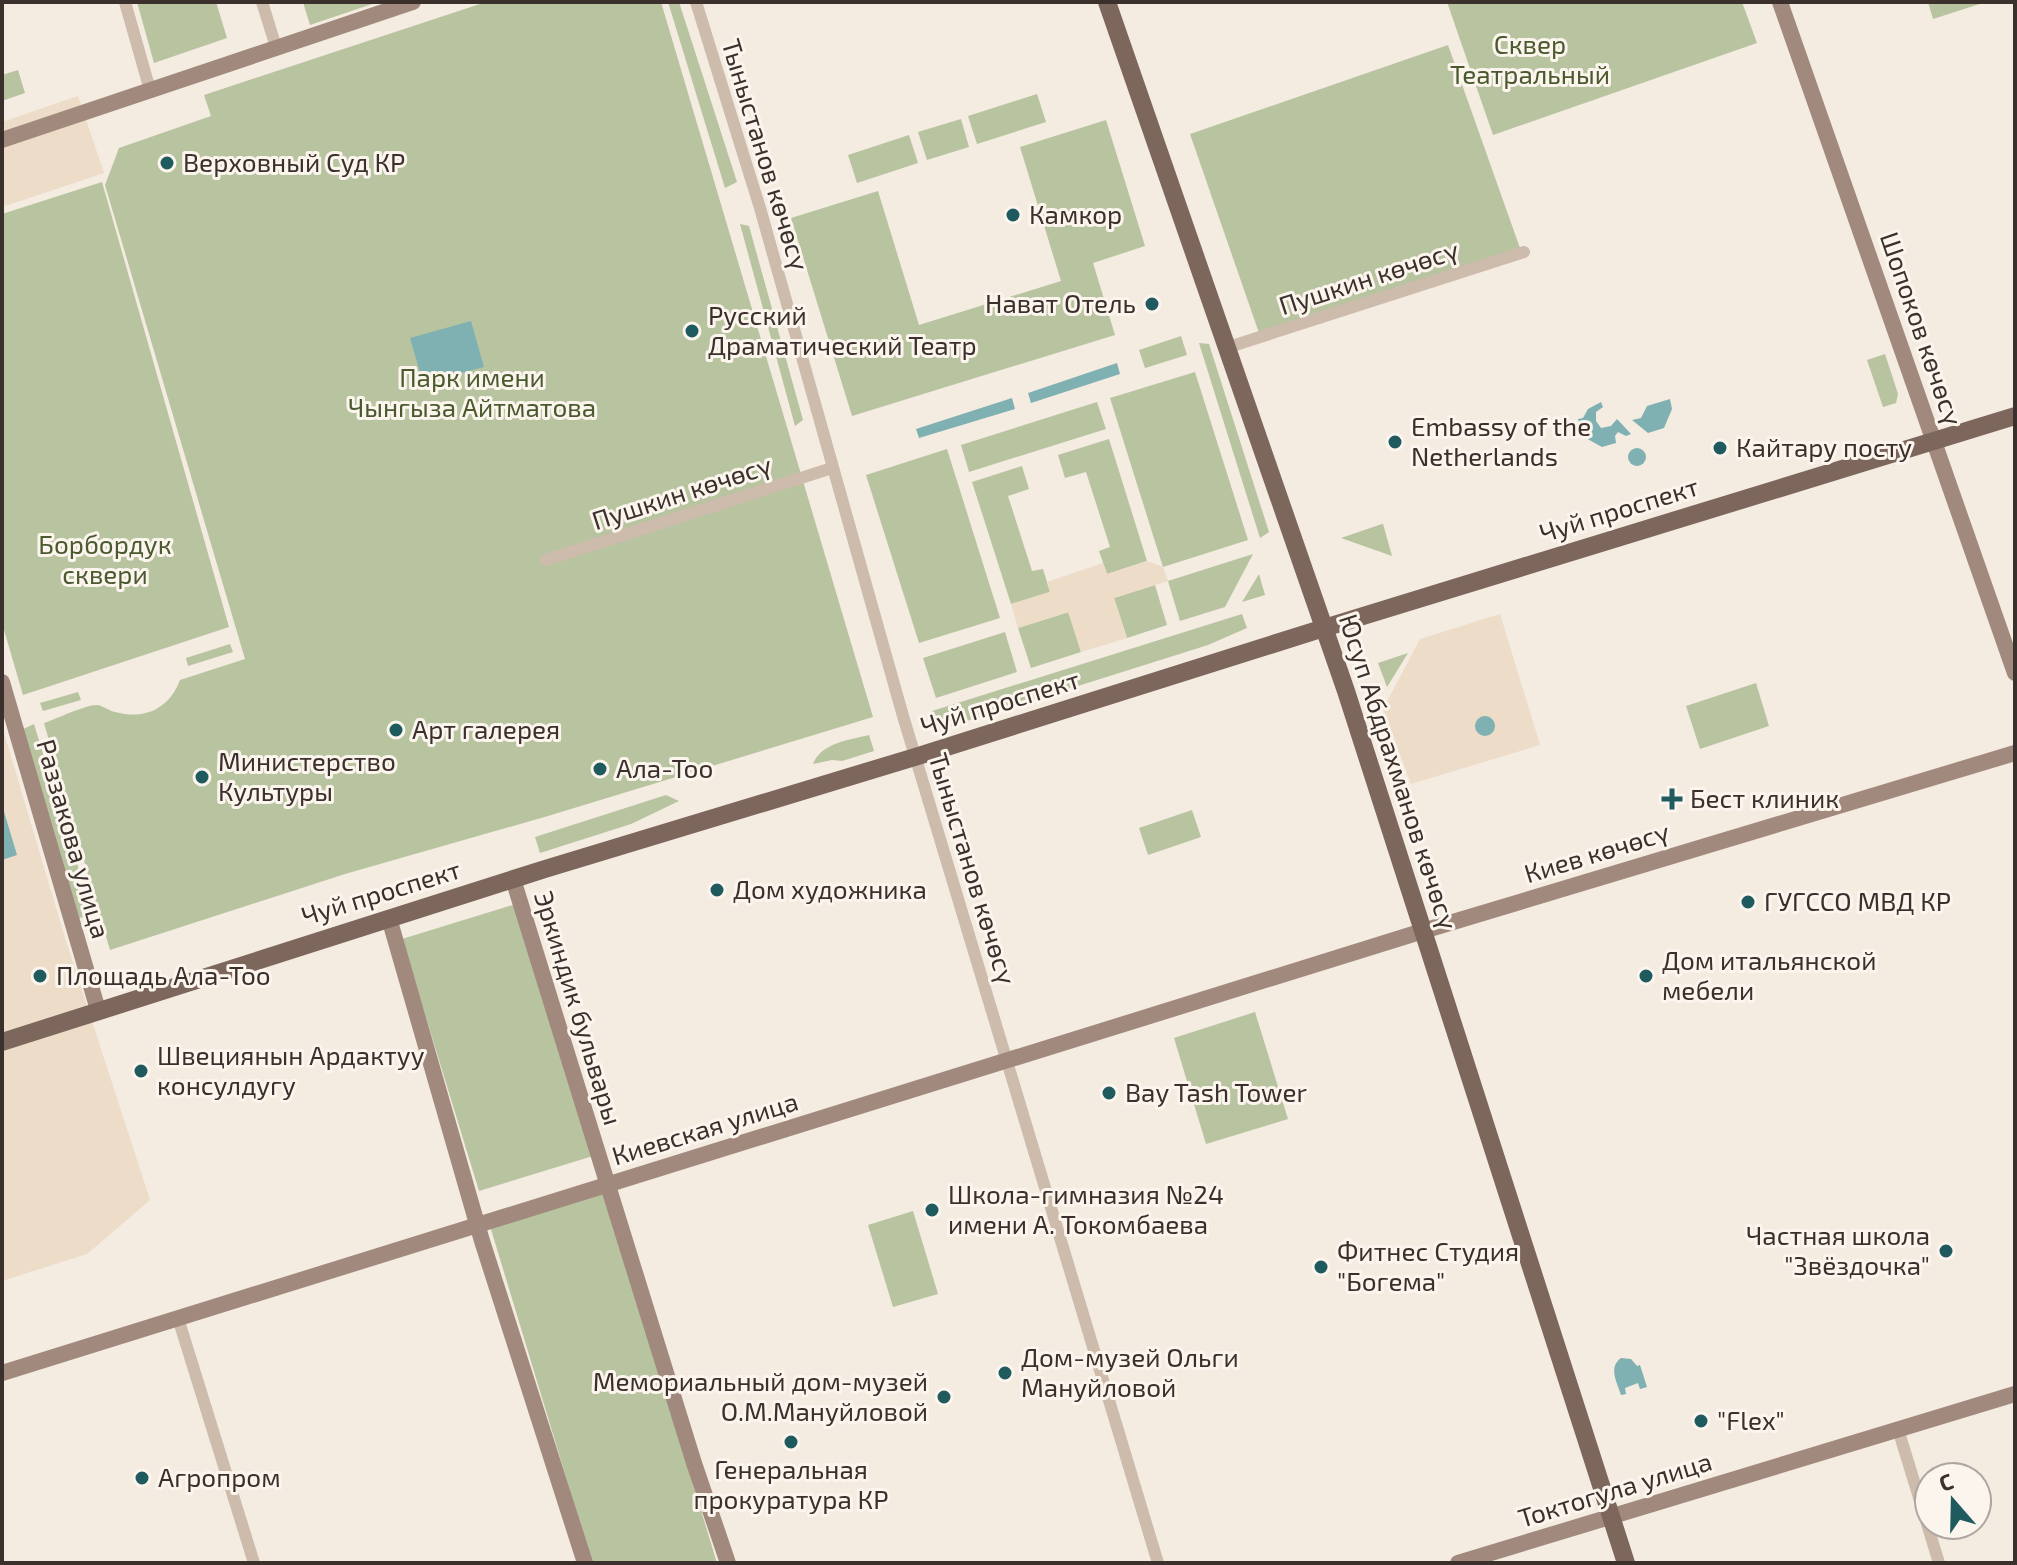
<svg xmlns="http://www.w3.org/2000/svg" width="2017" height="1565" font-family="'Exo 2',sans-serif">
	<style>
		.green { fill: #b8c4a0 }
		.plaza { fill: #ecdcc8 }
		.water { fill: #7fb0b2 }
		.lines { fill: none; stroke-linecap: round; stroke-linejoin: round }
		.street { stroke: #cdbbac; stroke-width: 12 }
		.secondary { stroke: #a18a7d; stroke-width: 16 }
		.primary { stroke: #7d675c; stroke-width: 18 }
		.poi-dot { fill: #1f5a5e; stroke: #fbf5ee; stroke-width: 3 }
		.labels { text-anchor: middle; stroke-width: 6; stroke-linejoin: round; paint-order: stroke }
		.park-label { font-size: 26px; fill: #4a5a2e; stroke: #fbf5ee }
		.street-label { font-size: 26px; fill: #3b302b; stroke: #fbf5ee }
		.poi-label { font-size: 26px; fill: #3b302b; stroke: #fbf5ee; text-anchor: start }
	</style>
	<rect width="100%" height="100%" fill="#f4ebe1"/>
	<g class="green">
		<polygon points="137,2 216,2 227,38 154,63"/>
		<polygon points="303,2 378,2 310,25"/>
		<path d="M486 2H661L873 717 548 816 345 874 110 950 44 723C56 719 87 704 98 705 103 706 110 711 115 712 145 720 169 709 180 680L245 659 105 185 119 148 211 116 204 95Z"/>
		<polygon points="668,2 679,2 737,182 725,188"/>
		<polygon points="1447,2 1742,2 1757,43 1493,135"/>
		<polygon points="1928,2 1986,2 1933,19"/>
		<polygon points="1448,45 1521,251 1259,333 1190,134"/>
		<polygon points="18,70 25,93 2,101 2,75"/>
		<polygon points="1037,94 1046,122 977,144 968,116"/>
		<polygon points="961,119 969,147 927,160 918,132"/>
		<polygon points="1106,120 1145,246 1093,263 1115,335 852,416 791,218 878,191 919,325 1061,281 1020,147"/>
		<polygon points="909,135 918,163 857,183 848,155"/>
		<polygon points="102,182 229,627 23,695 2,623 2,214"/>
		<polygon points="740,224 749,226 803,420 795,426"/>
		<polygon points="1181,336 1187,355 1145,368 1139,350"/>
		<polygon points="1199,343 1209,344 1269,532 1260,538"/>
		<polygon points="1885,354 1898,394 1896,403 1883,407 1867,360"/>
		<polygon points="1195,372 1248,540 1163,567 1110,398"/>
		<polygon points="1097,402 1106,429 969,472 961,445"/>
		<polygon points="1109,439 1147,561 1107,574 1099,551 1110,547 1086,472 1065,478 1058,455"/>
		<polygon points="947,449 1000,618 919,643 866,475"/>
		<polygon points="1022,466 1029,489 1008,496 1032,571 1043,569 1050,592 1011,604 972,482"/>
		<polygon points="1383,524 1392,556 1341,538 1382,524"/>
		<polygon points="1253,554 1225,607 1180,621 1168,581"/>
		<polygon points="1259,574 1265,595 1242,602"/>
		<polygon points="1155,585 1167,625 1127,638 1114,598"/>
		<polygon points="1069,612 1081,652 1031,668 1018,628"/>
		<polygon points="1242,614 1247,628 1208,645 938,730 932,711"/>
		<polygon points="1005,632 1017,672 936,698 923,658"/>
		<polygon points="230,644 233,652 188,666 186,658"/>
		<polygon points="1408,653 1387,687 1378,663"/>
		<polygon points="1756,683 1769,726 1700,749 1686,706"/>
		<polygon points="78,692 81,700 43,711 40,703"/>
		<polygon points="34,724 91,909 90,916 79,918 21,730"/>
		<path d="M869 735 874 751 842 761 832 760 813 764C821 743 849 740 869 735Z"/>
		<polygon points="666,795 679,801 631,824 540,853 535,837"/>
		<polygon points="1192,810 1201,837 1148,855 1139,828"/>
		<polygon points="516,904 593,1156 479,1191 402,939"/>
		<polygon points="1255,1012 1288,1119 1206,1144 1174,1038"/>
		<polygon points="604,1191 717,1563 592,1563 490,1226"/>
		<polygon points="913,1211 938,1294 893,1307 868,1225"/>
	</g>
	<g class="plaza">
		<polygon points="78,96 104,173 2,207 2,122"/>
		<polygon points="1147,561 1163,567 1168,581 1114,598 1127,638 1081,652 1068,612 1018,628 1011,604 1050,592 1047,582 1103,563 1107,574"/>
		<polygon points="1500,614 1540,745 1411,784 1383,709 1420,639"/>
		<polygon points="2,726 65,938 150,1200 87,1254 2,1281"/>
	</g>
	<g class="water">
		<polygon points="471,321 484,367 423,383 410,338"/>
		<polygon points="1117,363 1120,374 1031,403 1028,393"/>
		<polygon points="1012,398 1015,409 919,438 916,429"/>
		<polygon points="1670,399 1672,409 1664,428 1648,433 1632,420 1641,418 1647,406"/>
		<polygon points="1601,402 1603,407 1596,412 1596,421 1601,428 1611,426 1617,419 1631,434 1626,436 1618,432 1615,436 1616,443 1602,447 1584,437 1578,419 1583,418 1588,409"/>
		<circle cx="1637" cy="457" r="9"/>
		<circle cx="1485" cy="726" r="10"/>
		<polygon points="2,805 17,855 2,860"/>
		<path d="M1621 1358 1631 1359 1637 1366 1640 1365 1647 1387 1640 1389 1638 1383 1625 1388 1626 1394 1621 1395C1617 1382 1608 1367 1621 1358Z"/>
	</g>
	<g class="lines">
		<g class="street">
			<polyline points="125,2 150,90"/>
			<polyline points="262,2 276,47"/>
			<polyline points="696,2 760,208 903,716 1158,1563"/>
			<polyline points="1229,347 1524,252"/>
			<polyline points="546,560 832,468"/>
			<polyline points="178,1318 254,1563"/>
			<polyline points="1898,1429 1939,1563"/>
		</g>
		<g class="secondary">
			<polyline points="1780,2 2015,673"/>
			<polyline points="2,140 413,2"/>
			<polyline points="2,682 98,1010"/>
			<polyline points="513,879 694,1463 728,1563"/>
			<polyline points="389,918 482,1241 585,1563"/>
			<polyline points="2,1373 1423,931 2015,753"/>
			<polyline points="1458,1563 2015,1394"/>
		</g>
		<g class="primary">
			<polyline points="1107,2 1346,691 1626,1563"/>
			<polyline points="2,1042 545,869 915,757 1324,628 2015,416"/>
		</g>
	</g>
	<g class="poi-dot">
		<circle cx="167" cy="163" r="8"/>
		<circle cx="1013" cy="215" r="8"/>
		<circle cx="1152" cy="304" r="8"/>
		<circle cx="692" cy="331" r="8"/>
		<circle cx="1395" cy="442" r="8"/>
		<circle cx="1720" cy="448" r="8"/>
		<circle cx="396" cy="730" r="8"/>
		<circle cx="600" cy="769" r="8"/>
		<circle cx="202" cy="777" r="8"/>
		<path d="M1668 787h8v8h8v8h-8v8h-8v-8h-8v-8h8z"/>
		<circle cx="717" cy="890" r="8"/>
		<circle cx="1748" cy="902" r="8"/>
		<circle cx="40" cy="976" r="8"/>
		<circle cx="1646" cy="976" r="8"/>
		<circle cx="141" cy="1071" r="8"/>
		<circle cx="1109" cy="1093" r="8"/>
		<circle cx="932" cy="1210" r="8"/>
		<circle cx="1946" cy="1251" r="8"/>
		<circle cx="1321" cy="1267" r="8"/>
		<circle cx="1005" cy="1373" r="8"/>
		<circle cx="944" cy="1397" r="8"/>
		<circle cx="1701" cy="1421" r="8"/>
		<circle cx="791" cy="1442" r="8"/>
		<circle cx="142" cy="1478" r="8"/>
	</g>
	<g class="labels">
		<g class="park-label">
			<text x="1530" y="54">Сквер<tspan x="1530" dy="30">Театральный</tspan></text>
			<text x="472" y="387">Парк имени<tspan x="472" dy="30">Чынгыза Айтматова</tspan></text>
			<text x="105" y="554">Борбордук<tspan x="105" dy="30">сквери</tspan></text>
		</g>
		<g class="street-label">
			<text transform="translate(765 155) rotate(73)" y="9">Тыныстанов көчөсү</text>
			<text transform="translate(1369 278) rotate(-18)" y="9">Пушкин көчөсү</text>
			<text transform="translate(1921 329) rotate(71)" y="9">Шопоков көчөсү</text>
			<text transform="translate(682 493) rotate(-18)" y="9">Пушкин көчөсү</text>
			<text transform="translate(1619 510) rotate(-17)" y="9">Чуй проспект</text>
			<text transform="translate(1000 703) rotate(-17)" y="9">Чуй проспект</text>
			<text transform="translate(1398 772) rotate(72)" y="9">Юсуп Абдрахманов көчөсү</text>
			<text transform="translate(73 839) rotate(74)" y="9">Раззакова улица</text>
			<text transform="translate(1597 853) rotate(-17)" y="9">Киев көчөсү</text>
			<text transform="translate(972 869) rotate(73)" y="9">Тыныстанов көчөсү</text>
			<text transform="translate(381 893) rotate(-17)" y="9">Чуй проспект</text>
			<text transform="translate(578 1008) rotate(73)" y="9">Эркиндик бульвары</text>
			<text transform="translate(705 1129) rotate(-17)" y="9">Киевская улица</text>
			<text transform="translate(1615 1490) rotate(-17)" y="9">Токтогула улица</text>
		</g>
		<g class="poi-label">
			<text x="183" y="172">Верховный Суд КР</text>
			<text x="1029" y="224">Камкор</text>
			<text x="1136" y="313" text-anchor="end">Нават Отель</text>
			<text x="708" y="325">Русский<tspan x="708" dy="30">Драматический Театр</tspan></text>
			<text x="1411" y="436">Embassy of the<tspan x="1411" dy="30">Netherlands</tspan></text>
			<text x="1736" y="457">Кайтару посту</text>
			<text x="412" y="739">Арт галерея</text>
			<text x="218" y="771">Министерство<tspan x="218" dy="30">Культуры</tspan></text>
			<text x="616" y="778">Ала-Тоо</text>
			<text x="1690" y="808">Бест клиник</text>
			<text x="733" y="899">Дом художника</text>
			<text x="1764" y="911">ГУГССО МВД КР</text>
			<text x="1662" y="970">Дом итальянской<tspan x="1662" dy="30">мебели</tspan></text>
			<text x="56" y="985">Площадь Ала-Тоо</text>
			<text x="157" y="1065">Швециянын Ардактуу<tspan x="157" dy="30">консулдугу</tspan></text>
			<text x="1125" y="1102">Bay Tash Tower</text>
			<text x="948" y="1204">Школа-гимназия №24<tspan x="948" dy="30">имени А. Токомбаева</tspan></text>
			<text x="1930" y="1245" text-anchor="end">Частная школа<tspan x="1930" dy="30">"Звёздочка"</tspan></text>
			<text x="1337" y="1261">Фитнес Студия<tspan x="1337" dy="30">"Богема"</tspan></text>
			<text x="1021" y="1367">Дом-музей Ольги<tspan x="1021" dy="30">Мануйловой</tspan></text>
			<text x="928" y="1391" text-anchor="end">Мемориальный дом-музей<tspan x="928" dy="30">О.М.Мануйловой</tspan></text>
			<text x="1717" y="1430">"Flex"</text>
			<text x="791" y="1479" text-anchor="middle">Генеральная<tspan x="791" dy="30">прокуратура КР</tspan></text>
			<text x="158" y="1487">Агропром</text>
		</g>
	</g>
	<rect width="2017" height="1565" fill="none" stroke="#3b302b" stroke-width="8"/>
	<g transform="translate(1953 1501) rotate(340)"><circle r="38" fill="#fbf5ee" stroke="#aea6a0" stroke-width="2"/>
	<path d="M0-6L14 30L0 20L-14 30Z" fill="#1f5a5e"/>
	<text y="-12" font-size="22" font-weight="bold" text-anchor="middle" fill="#3b302b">С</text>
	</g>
</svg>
